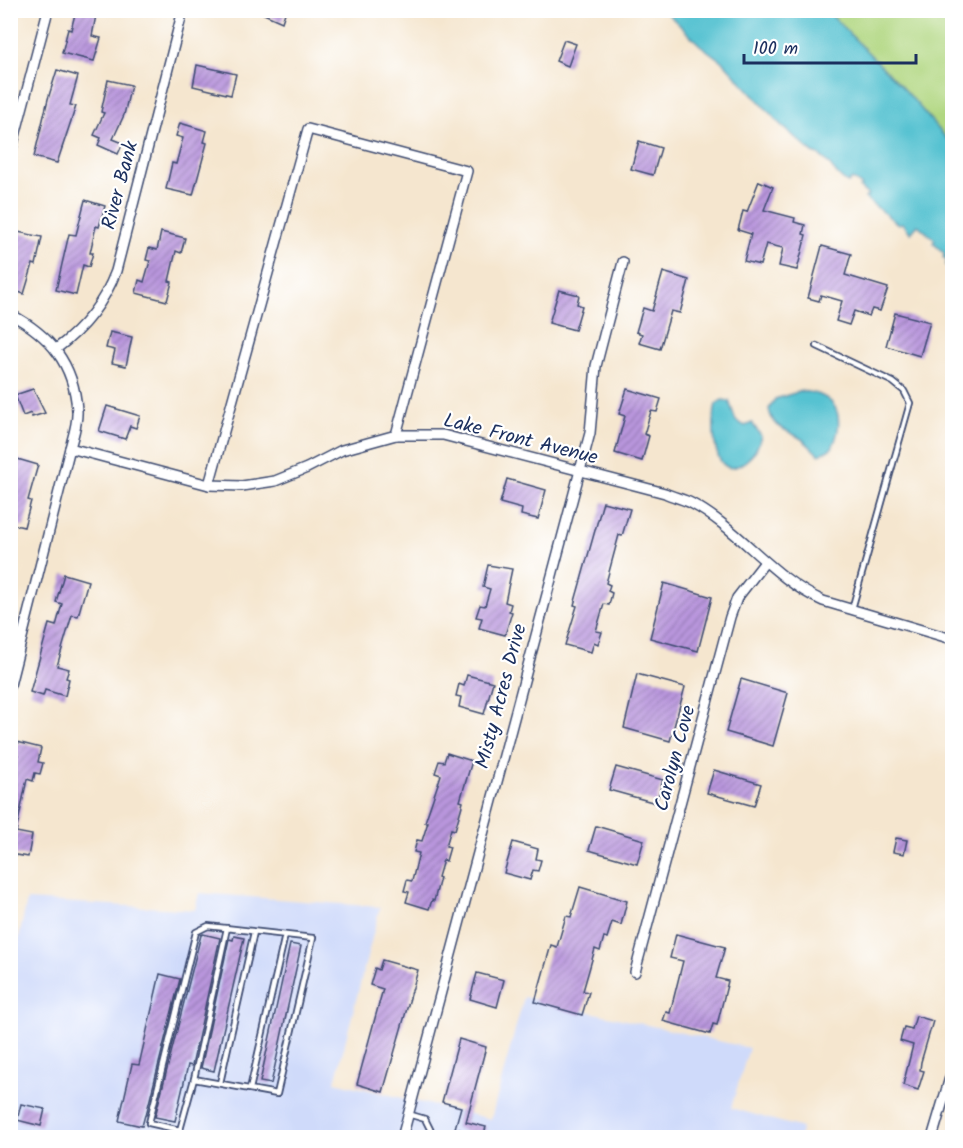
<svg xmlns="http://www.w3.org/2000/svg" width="963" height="1148" font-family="Kalam,sans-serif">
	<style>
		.built { fill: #cfdafa }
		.park { fill: #b1d781; stroke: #668370; stroke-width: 1.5 }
		.water { fill: #56c2d1; stroke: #387898; stroke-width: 1.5 }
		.building { fill: url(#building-hatch) }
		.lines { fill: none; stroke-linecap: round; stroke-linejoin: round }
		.lane-casing { stroke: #3c4a6f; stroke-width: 8 }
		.street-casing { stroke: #3c4a6f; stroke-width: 12 }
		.lane { stroke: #fff; stroke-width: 4.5 }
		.street { stroke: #fff; stroke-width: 9 }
		.labels { text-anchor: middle; stroke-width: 4.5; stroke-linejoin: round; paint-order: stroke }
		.street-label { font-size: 20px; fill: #1b2f5e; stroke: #fff }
	</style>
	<defs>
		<pattern id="building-hatch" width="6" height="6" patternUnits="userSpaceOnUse" patternTransform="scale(1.5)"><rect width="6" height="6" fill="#b996dd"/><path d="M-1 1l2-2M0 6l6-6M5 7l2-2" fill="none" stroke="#967bb6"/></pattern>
	</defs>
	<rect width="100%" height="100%" fill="#fff"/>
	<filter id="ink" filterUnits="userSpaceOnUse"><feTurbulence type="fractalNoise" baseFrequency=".0167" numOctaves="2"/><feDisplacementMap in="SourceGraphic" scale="12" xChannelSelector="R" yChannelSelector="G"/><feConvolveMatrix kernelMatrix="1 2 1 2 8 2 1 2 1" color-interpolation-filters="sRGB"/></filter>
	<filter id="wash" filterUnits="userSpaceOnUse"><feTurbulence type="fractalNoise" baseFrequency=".008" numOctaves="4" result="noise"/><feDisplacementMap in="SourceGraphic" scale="24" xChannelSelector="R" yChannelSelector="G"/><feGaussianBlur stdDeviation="1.35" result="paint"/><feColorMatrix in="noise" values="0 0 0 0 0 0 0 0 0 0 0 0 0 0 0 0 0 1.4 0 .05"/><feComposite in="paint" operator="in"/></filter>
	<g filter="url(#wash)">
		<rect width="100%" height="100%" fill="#f5e6cf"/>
		<polygon class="built" points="199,893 380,907 335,1082 491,1119 524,997 749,1048 731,1108 802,1128 799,1138 11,1138 11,975 27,900 195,910"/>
		<polygon class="park" points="827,11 952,11 952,145 905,90"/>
		<g class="water">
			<path d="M665 11H827L905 90 952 145V271L945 265 948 261 943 257 945 254 933 243 935 240 918 225 911 233 902 223 898 224 865 198 868 195 860 188 862 186 852 179 848 183C834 177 830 157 813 153L780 124 724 63 700 45Z"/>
			<path d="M801 391C807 392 814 392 820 395 844 405 841 429 832 448L819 455C813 450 807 442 800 438 786 429 772 428 769 409L775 399Z"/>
			<path d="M722 400 729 401 736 421 745 426 752 423 761 436C759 446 754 454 747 460 712 490 711 424 716 404Z"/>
		</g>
		<g id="blocks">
			<g class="building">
				<polygon points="76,10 97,10 92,36 101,38 94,61 62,53 68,29 71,30"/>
				<polygon points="255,10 286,10 282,22"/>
				<polygon points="564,40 576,44 568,66 556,61"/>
				<polygon points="197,65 236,74 231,95 193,86"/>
				<polygon points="57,70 78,76 70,105 76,106 57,163 34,157 48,99"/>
				<polygon points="108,80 131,85 124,115 113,139 123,143 118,154 98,145 101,138 94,135 104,113 101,112"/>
				<polygon points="180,123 207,131 204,142 207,143 193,195 166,189 172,163 176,164 183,138 176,136"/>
				<polygon points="639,141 661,148 653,175 631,169"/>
				<polygon points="759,181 773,187 764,210 795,218 794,222 805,225 803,234 806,235 797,270 779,266 783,248 766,244 760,265 744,261 751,234 738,230 743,211 747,212"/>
				<polygon points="85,200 105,206 99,227 96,226 90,253 93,253 89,267 83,265 76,295 56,290 69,234 76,235"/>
				<polygon points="13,231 42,237 36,265 33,264 24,294 10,289 10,244"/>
				<polygon points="161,232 185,238 181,253 176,251 169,281 172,282 167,301 136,293 139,280 144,282 150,261 146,260 149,248 157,250"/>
				<polygon points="822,246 851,254 845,275 888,288 880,311 872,309 869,316 854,311 849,325 836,321 842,301 821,295 819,301 808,298"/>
				<polygon points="663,272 689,280 680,313 671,311 660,349 639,343 642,334 636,332 643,308 652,311"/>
				<polygon points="559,290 579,295 577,304 582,306 575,330 549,323"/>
				<polygon points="895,313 930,322 920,356 886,346"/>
				<polygon points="110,332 132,337 126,366 112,363 115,350 106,348"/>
				<polygon points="33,389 45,413 32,417 31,413 23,416 15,395"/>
				<polygon points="627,389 661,399 657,412 651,411 644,434 649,436 642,461 615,453 625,416 619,414"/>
				<polygon points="107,406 140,416 136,428 130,426 125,439 99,431"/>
				<polygon points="14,458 38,465 28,500 31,501 24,527 10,524 10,469"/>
				<polygon points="507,479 546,490 538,519 521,515 522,509 500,503"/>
				<polygon points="603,502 630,509 622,536 619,535 606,583 610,585 608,591 612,593 609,605 604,604 596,631 602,632 598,644 594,642 591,652 565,645 577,606 574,605"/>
				<polygon points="488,565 512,569 505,602 511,604 509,611 512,612 505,635 479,628 482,618 476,617 480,605 485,606 490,589 483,587"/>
				<polygon points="64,574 88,581 78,616 72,615 57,666 69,669 66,678 69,679 65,696 45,690 43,696 30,692 49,624 56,626 62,604 56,602"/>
				<polygon points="664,583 712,597 698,651 650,638"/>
				<polygon points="637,674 685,687 670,741 624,728"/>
				<polygon points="467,675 493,682 484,714 459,707 461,697 456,696 459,684 464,686"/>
				<polygon points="741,679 788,693 773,746 726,732"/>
				<polygon points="17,742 41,748 38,762 43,763 40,774 35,773 33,781 27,779 16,832 32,835 28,857 10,854 10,782 18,755 14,754"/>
				<polygon points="447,753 472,761 460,801 463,802 455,830 451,829 446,846 450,847 446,861 443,860 438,877 440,878 434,901 432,900 429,909 406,902 409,892 404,891 407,880 412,881 419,853 414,852 417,840 422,841 428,822 425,822 441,775 435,773 439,761 444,762"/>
				<polygon points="616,767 663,780 656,803 609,790"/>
				<polygon points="714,770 761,784 754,806 707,793"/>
				<polygon points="596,826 644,840 637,864 589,850"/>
				<polygon points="896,838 907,840 904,854 893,852"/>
				<polygon points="513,842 538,849 536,859 541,860 538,871 533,870 530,880 504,873"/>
				<polygon points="580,887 627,901 621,925 612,922 607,938 604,937 600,951 595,949 583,991 589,992 582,1015 535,1002 551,945 557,947 566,916 571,917"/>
				<polygon points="203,934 220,938 192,1066 188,1065 175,1121 155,1117 201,935"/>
				<polygon points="676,934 725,947 716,978 728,981 717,1025 713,1024 710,1034 663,1021 666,1012 670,1013 683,961 670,958"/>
				<polygon points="234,936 244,938 214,1071 201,1068 229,939 233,940"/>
				<polygon points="290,944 301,946 271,1084 260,1082"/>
				<polygon points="382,960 418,970 383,1092 357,1084 383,989 370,985 375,968 379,970"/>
				<polygon points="477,973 504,980 497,1007 470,999"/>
				<polygon points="160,974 180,979 146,1115 145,1115 142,1126 119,1121 132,1064 139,1065"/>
				<polygon points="916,1016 933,1021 921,1062 920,1070 924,1071 918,1090 903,1085 913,1045 900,1041 904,1027 912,1029"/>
				<polygon points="459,1039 486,1047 466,1122 486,1127 483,1137 463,1137 465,1131 455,1128 461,1107 442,1102"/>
				<polygon points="21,1104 45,1109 41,1126 17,1120"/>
			</g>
		</g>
	</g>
	<g filter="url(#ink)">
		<use href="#blocks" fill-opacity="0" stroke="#3c4a6f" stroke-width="1.5"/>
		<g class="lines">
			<defs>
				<g id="lane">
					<polyline points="817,346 893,382 904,391 910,403 852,609"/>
					<polyline points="194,1079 227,928"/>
					<polyline points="220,1083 254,932"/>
					<polyline points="250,1089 285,935"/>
					<polyline points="408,1114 425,1119 432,1133 431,1138"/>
					<polyline points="100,1138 106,1138"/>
					<polyline points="178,1138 180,1130 194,1079 277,1094 313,938 208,926 196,932 149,1123 180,1130"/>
				</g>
				<g id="street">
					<polyline points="10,155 48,10"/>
					<path d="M10 314C50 335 74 364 77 410 78 423 73 436 70 448L209 485 242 486 275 481 307 468 342 450 396 435H443L665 493C673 497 683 499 691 503 740 529 772 578 823 601L952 639"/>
					<path d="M56 349C83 329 104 303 116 271L183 10"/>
					<polyline points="209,485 308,129 467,171 396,435"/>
					<polyline points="10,685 70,448"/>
					<polyline points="635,972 730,617 737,598 765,562"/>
					<polyline points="402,1138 590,433 596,366 623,262"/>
					<polyline points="932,1138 952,1071"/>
				</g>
			</defs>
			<use href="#lane" class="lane-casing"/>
			<use href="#street" class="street-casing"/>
			<use href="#lane" class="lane"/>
			<use href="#street" class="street"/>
		</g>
	</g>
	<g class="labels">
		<g class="street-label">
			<text transform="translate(119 185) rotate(-75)" y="7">River Bank</text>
			<text transform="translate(521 438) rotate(14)" y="7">Lake Front Avenue</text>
			<text transform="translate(500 696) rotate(-75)" y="7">Misty Acres Drive</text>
			<text transform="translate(674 758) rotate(-75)" y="7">Carolyn Cove</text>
		</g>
	</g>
	<rect width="963" height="1148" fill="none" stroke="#fff" stroke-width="36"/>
	<path d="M744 54v9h172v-9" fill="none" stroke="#1b2f5e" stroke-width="3"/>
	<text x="753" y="54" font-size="18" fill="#1b2f5e" stroke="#ffffff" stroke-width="4.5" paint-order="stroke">100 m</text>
</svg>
